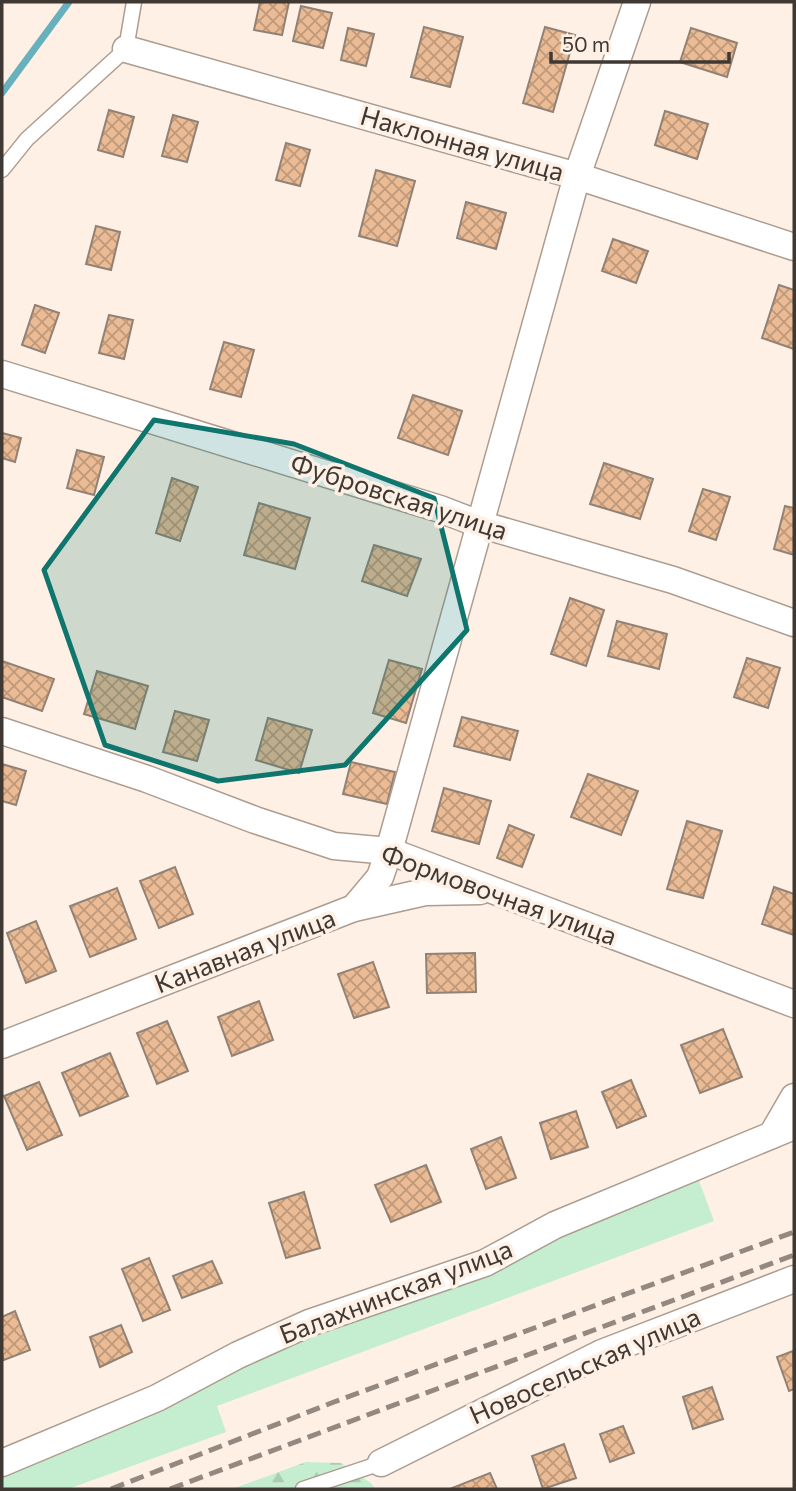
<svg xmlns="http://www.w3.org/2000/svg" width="796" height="1491" font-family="Commissioner,sans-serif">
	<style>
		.green { fill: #c5edd0 }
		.forest { fill: url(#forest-firs) }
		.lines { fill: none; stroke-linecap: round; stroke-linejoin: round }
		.stream { stroke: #67b0bd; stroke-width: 7 }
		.building { fill: url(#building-cross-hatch); stroke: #918275; stroke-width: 2 }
		.service-casing { stroke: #ad9d90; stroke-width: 17 }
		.minor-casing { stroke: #ad9d90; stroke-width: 29 }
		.service { stroke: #fff; stroke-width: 14 }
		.minor { stroke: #fff; stroke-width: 26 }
		.rail { stroke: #938981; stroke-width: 5; stroke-dasharray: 14 7; stroke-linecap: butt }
		.marked { fill: #0f766e; fill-opacity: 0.2; stroke: #0f766e; stroke-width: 5; stroke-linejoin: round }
		.labels { text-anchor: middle; stroke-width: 7; stroke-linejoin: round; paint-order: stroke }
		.street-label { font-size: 26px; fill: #3f3833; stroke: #fef0e5 }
	</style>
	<defs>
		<pattern id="forest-firs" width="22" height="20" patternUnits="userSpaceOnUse" patternTransform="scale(1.75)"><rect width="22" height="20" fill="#c5edd0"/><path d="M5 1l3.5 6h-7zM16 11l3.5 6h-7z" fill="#aaccb3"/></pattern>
		<pattern id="building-cross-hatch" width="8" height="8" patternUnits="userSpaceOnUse" patternTransform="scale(1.75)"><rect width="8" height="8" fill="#eabb94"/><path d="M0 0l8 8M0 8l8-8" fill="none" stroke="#bf9979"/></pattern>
	</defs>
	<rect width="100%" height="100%" fill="#fef0e5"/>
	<polygon class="green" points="698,1178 714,1221 217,1406 226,1432 68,1489 2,1489 2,1473 206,1388 310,1332"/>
	<polygon class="forest" points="306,1462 341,1463 371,1483 375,1489 232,1489"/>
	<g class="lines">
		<polyline class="stream" points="2,93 69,2"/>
	</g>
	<g class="building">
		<polygon points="260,2 289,2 282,35 254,30"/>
		<polygon points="301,6 332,13 323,48 293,41"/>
		<polygon points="424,27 463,37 450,87 411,77"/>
		<polygon points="545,27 575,35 553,112 523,103"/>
		<polygon points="348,28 374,34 366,66 341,60"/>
		<polygon points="691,28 737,43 727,77 680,62"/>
		<polygon points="109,110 134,117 123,157 98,150"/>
		<polygon points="665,111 708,124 697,159 655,145"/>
		<polygon points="173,115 198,122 187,162 162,156"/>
		<polygon points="286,143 310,150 300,186 276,180"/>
		<polygon points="376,170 415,181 397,246 359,236"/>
		<polygon points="466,202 506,213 496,249 457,238"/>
		<polygon points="96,226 120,232 111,270 86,264"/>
		<polygon points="613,239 648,251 636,283 602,271"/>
		<polygon points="779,285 794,290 794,349 762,338"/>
		<polygon points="35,305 59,313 45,353 22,345"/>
		<polygon points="109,315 133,320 124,359 99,353"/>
		<polygon points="224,342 254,350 241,397 210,389"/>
		<polygon points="413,395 462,411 448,455 398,438"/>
		<polygon points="2,433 21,438 15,462 2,458"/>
		<polygon points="77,450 104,457 94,495 67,488"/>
		<polygon points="604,463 653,479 640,519 590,504"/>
		<polygon points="172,478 198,487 180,541 156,533"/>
		<polygon points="703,489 730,497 716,540 689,531"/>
		<polygon points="259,503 310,518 295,569 244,555"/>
		<polygon points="785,506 794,508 794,555 774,549"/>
		<polygon points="374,545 421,559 407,596 362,581"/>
		<polygon points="570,598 604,610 586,666 551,654"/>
		<polygon points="617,621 667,634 659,669 608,656"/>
		<polygon points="747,658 780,668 768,708 734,697"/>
		<polygon points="389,660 422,669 406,723 373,713"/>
		<polygon points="2,661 54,679 42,711 2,697"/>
		<polygon points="97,671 148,686 135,729 84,714"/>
		<polygon points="175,711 209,720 197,761 163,752"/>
		<polygon points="462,717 518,731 510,760 454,746"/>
		<polygon points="268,718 312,730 299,773 256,760"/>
		<polygon points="351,762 395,772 387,804 343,794"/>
		<polygon points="2,764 26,771 16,805 2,801"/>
		<polygon points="588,774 638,791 621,835 571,817"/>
		<polygon points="444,788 491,801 479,844 432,831"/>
		<polygon points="687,821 722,831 703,898 667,889"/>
		<polygon points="509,825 534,835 522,867 497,858"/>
		<polygon points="175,867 193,914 159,928 140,881"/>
		<polygon points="774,887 794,894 794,935 762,924"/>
		<polygon points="117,888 136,939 90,957 70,906"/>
		<polygon points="36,921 56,971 26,983 7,933"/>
		<polygon points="475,953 476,992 427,993 426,954"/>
		<polygon points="373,962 389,1007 354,1018 338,974"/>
		<polygon points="259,1001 273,1040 232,1056 218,1017"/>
		<polygon points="167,1021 188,1071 157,1084 137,1033"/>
		<polygon points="723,1029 742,1077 700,1093 681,1045"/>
		<polygon points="110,1053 128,1096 80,1116 62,1073"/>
		<polygon points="631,1080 646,1116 617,1128 602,1092"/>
		<polygon points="39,1082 62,1135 27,1150 4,1096"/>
		<polygon points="576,1111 588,1147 551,1159 540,1123"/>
		<polygon points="501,1137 516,1178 486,1189 471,1149"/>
		<polygon points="426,1165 441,1202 391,1222 375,1185"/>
		<polygon points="304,1192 320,1248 286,1258 269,1203"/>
		<polygon points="149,1258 170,1310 143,1321 122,1269"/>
		<polygon points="212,1261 222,1283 182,1298 173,1276"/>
		<polygon points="15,1311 30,1350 4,1360 2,1355 2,1317"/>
		<polygon points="121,1325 132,1352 100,1367 90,1337"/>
		<polygon points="793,1351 794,1389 789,1391 777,1357"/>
		<polygon points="712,1387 723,1419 693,1429 683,1397"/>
		<polygon points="623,1426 634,1453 610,1462 600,1434"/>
		<polygon points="564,1444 576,1478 543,1489 532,1456"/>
		<polygon points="490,1473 497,1489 453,1489 452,1488"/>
	</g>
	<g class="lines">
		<defs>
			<g id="service">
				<polyline points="2,170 27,139 126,49 134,2"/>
				<polyline points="303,1489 381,1463"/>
			</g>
			<g id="minor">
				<polyline points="126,49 577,176 794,247"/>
				<polyline points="2,374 440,509 479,524 673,580 794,623"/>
				<polyline points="2,731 147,779 255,820 334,846 389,851 794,1004"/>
				<polyline points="354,908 380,877 389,851 577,176 637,2"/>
				<polyline points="2,1045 354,908 425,892 480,891"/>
				<polyline points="772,1135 794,1097"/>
				<polyline points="2,1463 157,1398 238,1355 309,1323 485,1263 555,1225 794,1126"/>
				<polyline points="381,1463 602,1353 794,1279"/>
			</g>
		</defs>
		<use href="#service" class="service-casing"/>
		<use href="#minor" class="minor-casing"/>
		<use href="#service" class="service"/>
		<use href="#minor" class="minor"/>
		<g class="rail">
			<polyline points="111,1489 334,1402 794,1232"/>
			<polyline points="170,1489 794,1255"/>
		</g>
	</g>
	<path class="marked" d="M154 420 294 444 434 498 467 630 345 765 218 781 105 745 44 570Z"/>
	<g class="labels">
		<g class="street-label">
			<text transform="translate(462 144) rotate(16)" y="9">Наклонная улица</text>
			<text transform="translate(399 497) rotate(18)" y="9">Фубровская улица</text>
			<text transform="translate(499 895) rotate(20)" y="9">Формовочная улица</text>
			<text transform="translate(245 951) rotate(-21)" y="9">Канавная улица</text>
			<text transform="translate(396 1292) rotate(-21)" y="9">Балахнинская улица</text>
			<text transform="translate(585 1366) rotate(-24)" y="9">Новосельская улица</text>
		</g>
	</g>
	<rect width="796" height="1491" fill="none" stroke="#3f3833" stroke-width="7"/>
	<path d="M551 52v10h178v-10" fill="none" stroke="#3f3833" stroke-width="3.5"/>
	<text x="562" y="52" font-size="21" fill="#3f3833" stroke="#fef0e5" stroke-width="5" paint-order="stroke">50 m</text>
</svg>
